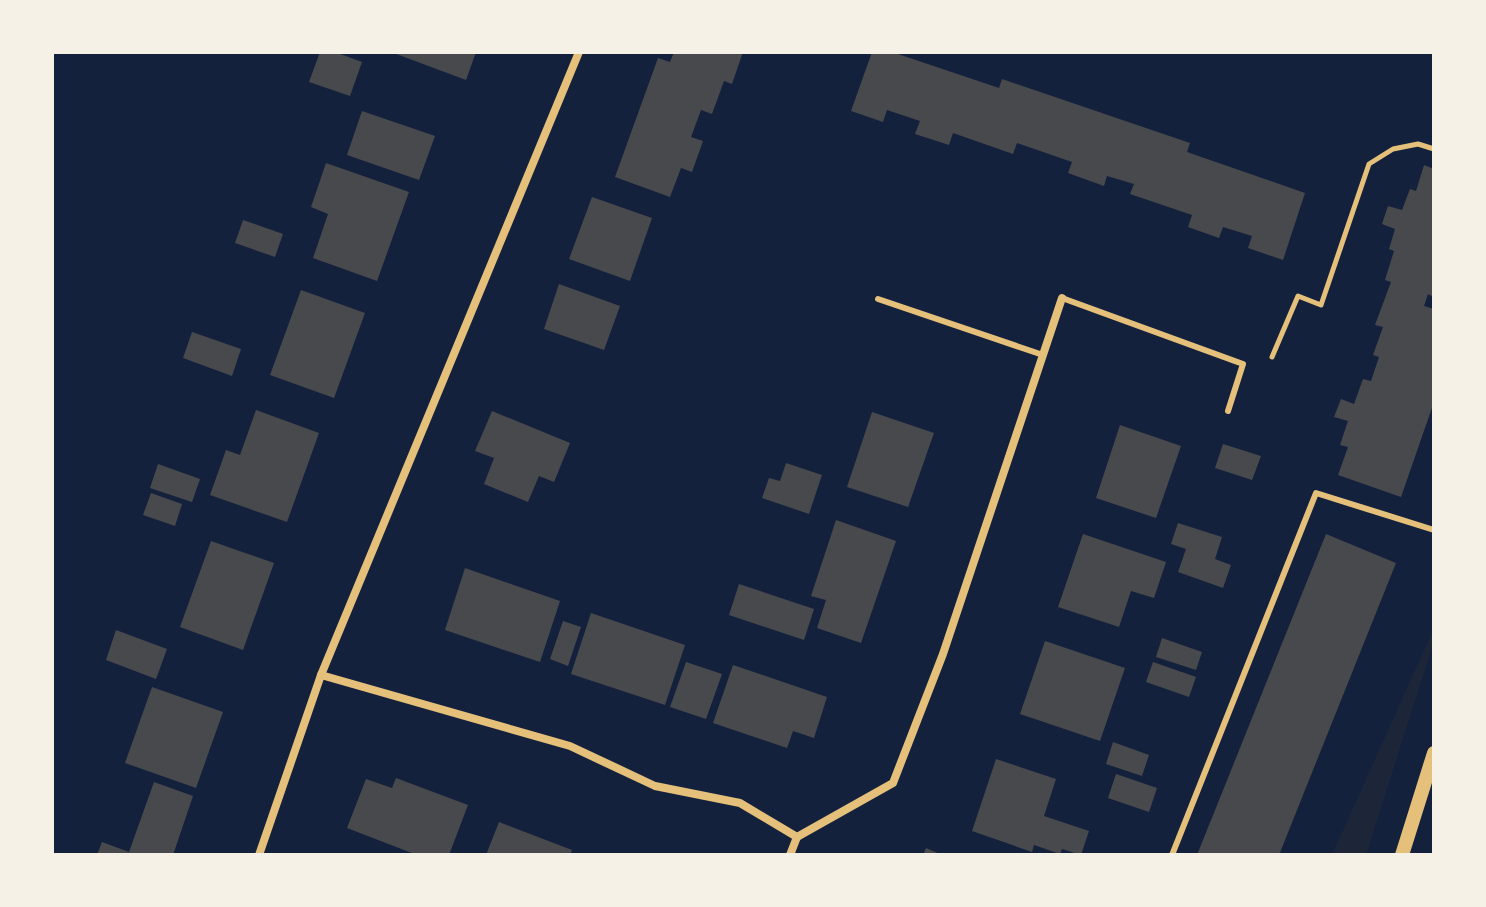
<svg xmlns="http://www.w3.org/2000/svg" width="1486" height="907" font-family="Helvetica,sans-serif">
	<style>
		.green { fill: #1d2539 }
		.building { fill: #48494c }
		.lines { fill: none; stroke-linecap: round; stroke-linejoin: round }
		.path { stroke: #e5c07b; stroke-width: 5 }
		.service { stroke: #e5c07b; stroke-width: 6 }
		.minor { stroke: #e5c07b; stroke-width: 8 }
		.tertiary { stroke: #e5c07b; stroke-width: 14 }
	</style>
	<rect width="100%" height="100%" fill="#14213d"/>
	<polygon class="green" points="1434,628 1434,641 1366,855 1332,855"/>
	<g class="building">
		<polygon points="320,52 335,52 362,62 350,96 309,82"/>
		<polygon points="391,52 476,52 466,80"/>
		<polygon points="674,52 743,52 732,84 724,81 712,114 701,110 691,137 703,141 692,172 681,168 670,197 615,177 658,58 670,62"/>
		<polygon points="872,52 892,52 999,88 1002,79 1190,143 1187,152 1305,193 1283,260 1248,248 1252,236 1223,227 1219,238 1188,227 1192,215 1130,194 1134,184 1107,176 1104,186 1068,173 1072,162 1017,143 1013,154 953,133 949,145 915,134 920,121 887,110 883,122 851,111"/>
		<polygon points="362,111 435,136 419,180 347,155"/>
		<polygon points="326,163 409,192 377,281 313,258 328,214 311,207"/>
		<polygon points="1424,165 1434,169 1434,297 1428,294 1424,306 1434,309 1434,402 1401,497 1338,475 1348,447 1340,445 1348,421 1334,417 1341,399 1354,404 1363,379 1371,381 1379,357 1373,355 1383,327 1375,325 1391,282 1385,280 1394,251 1389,249 1395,229 1382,224 1388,206 1402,210 1410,189 1416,191"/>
		<polygon points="592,197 652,218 630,281 569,259"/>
		<polygon points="243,220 283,234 275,257 235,243"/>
		<polygon points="559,284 620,306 604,350 544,329"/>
		<polygon points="301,290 365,313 334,398 270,375"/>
		<polygon points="192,332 241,349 232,376 183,358"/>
		<polygon points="256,410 319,433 287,522 210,495 226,450 240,455"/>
		<polygon points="492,411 570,443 554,482 539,476 528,502 484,484 494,458 475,451"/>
		<polygon points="872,412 934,433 908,507 847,487"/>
		<polygon points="1120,425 1181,446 1156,518 1096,498"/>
		<polygon points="1223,444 1261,456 1252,480 1215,468"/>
		<polygon points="786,463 822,475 809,514 762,498 769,478 780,481"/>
		<polygon points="158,464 200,479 192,502 150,488"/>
		<polygon points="151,493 182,504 175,526 143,515"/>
		<polygon points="836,520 896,541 861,643 817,628 826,600 811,596"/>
		<polygon points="1178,523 1222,537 1215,559 1231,565 1223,588 1178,572 1186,549 1171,544"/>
		<polygon points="1083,534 1166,562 1154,598 1131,591 1119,627 1058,607"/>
		<polygon points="1326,534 1396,563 1303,795 1279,855 1197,855"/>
		<polygon points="211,541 274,563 243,650 180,627"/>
		<polygon points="465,568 560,601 540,662 445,630"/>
		<polygon points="739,584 814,609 804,640 729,615"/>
		<polygon points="591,613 685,645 665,705 571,674"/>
		<polygon points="563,621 581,627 568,666 550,659"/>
		<polygon points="116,630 167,649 156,679 106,660"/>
		<polygon points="1162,638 1202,652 1196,670 1156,657"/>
		<polygon points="1045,641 1125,668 1100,741 1020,714"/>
		<polygon points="686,662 722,674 706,719 670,707"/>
		<polygon points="1153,662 1196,677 1189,697 1146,682"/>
		<polygon points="733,665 827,697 814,738 793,731 787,748 713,723"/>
		<polygon points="152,687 223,712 196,788 125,763"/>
		<polygon points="1113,742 1149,755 1142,776 1106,764"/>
		<polygon points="996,759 1056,779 1044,816 1089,831 1081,855 1062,849 1060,854 1034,845 1032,852 972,831"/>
		<polygon points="1116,774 1157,788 1149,812 1108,798"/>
		<polygon points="396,778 468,805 449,855 417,855 347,828 366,779 392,788"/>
		<polygon points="154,782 193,796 173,855 97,855 102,842 129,852"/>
		<polygon points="499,822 572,850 570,855 486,855"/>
		<polygon points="926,848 942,855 923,855"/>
	</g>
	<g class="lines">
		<polyline class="path" points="1272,357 1298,296 1321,305 1369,164 1393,149 1418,144 1434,149"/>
		<g class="service">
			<polyline points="1062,298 1243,364 1228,411"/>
			<polyline points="878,299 1043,355"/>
			<polyline points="1172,855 1316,493 1434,530"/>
		</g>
		<g class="minor">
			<polyline points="321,675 570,746 655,786 740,803 797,837 893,783 943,654 1062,298"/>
			<polyline points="259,855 321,675 579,52"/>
			<polyline points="790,855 797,837"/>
		</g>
		<polyline class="tertiary" points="1402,855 1434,753"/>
	</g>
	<rect width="1486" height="907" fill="none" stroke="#f6f1e7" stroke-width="108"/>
</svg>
